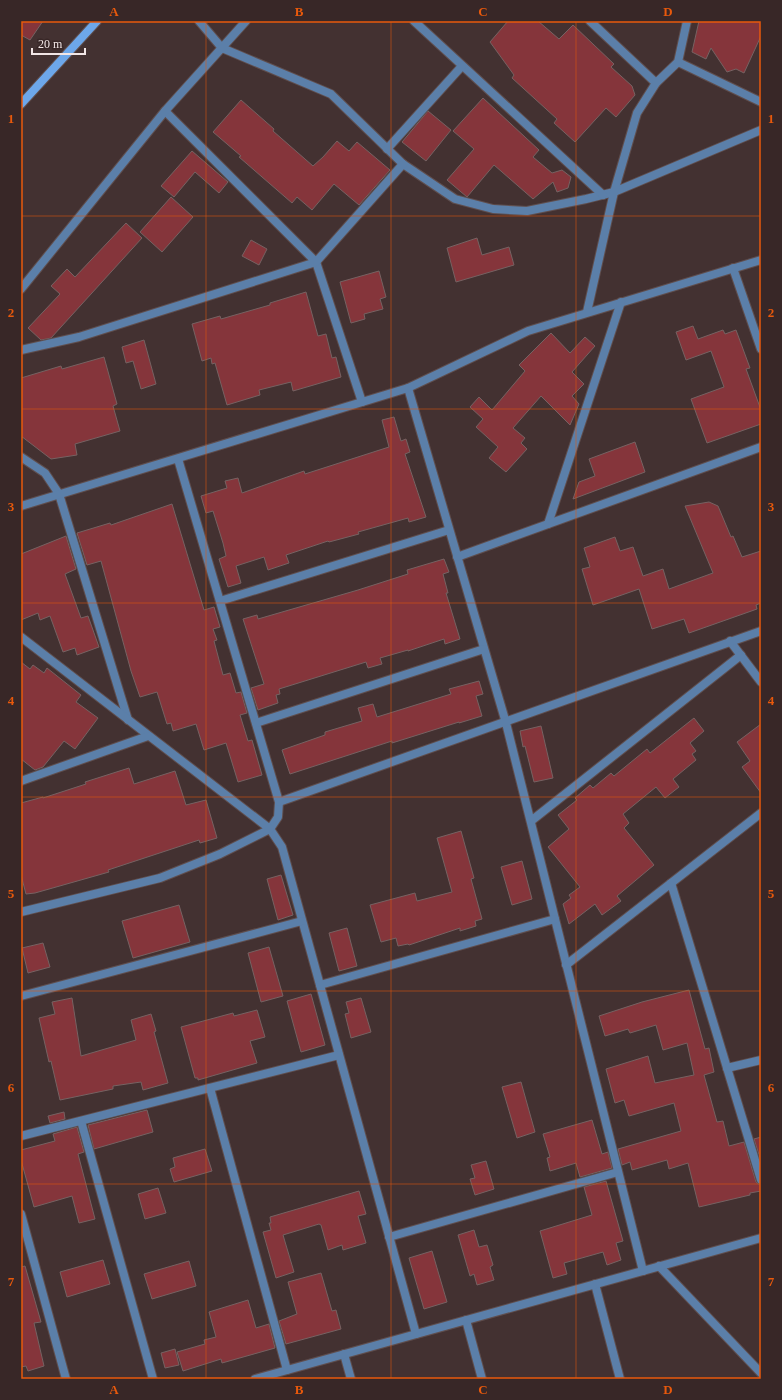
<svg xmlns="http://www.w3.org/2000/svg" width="782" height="1400" font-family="Georgia,serif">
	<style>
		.building { fill: #85353b; stroke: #766262 }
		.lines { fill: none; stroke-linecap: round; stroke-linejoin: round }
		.street-casing { stroke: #5f4e4e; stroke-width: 10 }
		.secondary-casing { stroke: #5f4e4e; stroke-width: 10 }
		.street { stroke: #5b7fa9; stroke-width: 8 }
		.secondary { stroke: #6da7ea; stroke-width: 8 }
		.grid { fill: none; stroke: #e8590c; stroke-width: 1; stroke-opacity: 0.55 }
		.neatline { fill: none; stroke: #e8590c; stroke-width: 1.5 }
		.grid-label { font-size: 13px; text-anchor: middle; font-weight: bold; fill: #e8590c }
	</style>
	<rect width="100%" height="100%" fill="#433131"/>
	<g class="building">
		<polygon points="21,21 43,21 30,40 21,35"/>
		<polygon points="508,21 538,21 559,39 573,25 614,64 611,67 632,86 635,95 616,117 606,108 575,142 554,123 557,119 512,78 514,75 490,42"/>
		<polygon points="699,21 761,21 761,36 744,73 736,69 727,72 711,48 706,59 692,52"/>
		<polygon points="483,98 539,150 533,157 552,173 562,170 571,177 568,188 557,192 553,182 533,199 494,165 467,197 447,180 474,149 453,131"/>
		<polygon points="241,100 274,129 273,131 313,166 323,157 337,141 349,151 357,142 390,170 359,205 334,184 312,210 297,197 292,203 239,157 241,156 213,132"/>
		<polygon points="428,111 451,130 426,161 402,142"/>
		<polygon points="192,151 228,182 219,193 195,172 174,197 161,186"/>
		<polygon points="171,197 193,217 162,252 140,232"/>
		<polygon points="126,223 142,238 51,338 41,340 28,328 60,294 51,286 67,269 75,277"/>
		<polygon points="477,238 482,255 509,247 514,265 456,282 447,248"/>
		<polygon points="251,240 267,249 259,265 242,256"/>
		<polygon points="379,271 386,297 380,299 383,309 364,314 365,319 351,323 340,282"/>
		<polygon points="306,292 318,336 326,334 332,358 336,357 341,377 293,391 291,382 259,390 260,395 227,405 215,363 212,364 211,358 202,361 192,324 220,316 221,319 270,305 270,303"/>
		<polygon points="693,326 698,339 723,330 725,334 736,330 750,368 746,369 761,410 761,424 707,443 691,399 724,387 711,351 686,360 676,332"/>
		<polygon points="551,333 570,353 585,337 595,346 572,372 584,384 572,396 579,404 570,425 541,396 513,428 525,438 521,443 527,449 506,472 489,458 498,447 476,427 483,419 470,407 479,397 492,410 525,371 519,365"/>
		<polygon points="144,340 156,384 141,389 133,361 126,363 122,347"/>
		<polygon points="104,357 117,404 113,406 120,431 75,444 77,455 51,459 21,436 21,378 61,366 62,369"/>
		<polygon points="394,417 401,441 406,439 410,452 405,454 426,517 409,522 408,518 358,532 359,534 329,542 328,541 286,555 289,563 268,570 264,557 236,566 241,583 228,587 219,559 226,556 223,543 213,511 206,513 201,496 227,488 225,481 238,478 242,493 304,471 305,474 389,447 382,420"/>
		<polygon points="635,442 645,472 573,499 579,482 595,476 589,459"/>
		<polygon points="709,502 718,506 731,537 733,536 742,557 761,551 761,603 756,605 757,609 689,633 684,619 652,629 639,589 593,605 582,569 590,567 584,548 615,537 620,551 633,547 643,576 663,569 669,589 713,573 685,506"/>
		<polygon points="172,504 204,610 214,607 220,627 213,629 217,640 214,641 223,675 230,673 236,693 241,692 247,713 240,715 248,741 252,740 262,775 238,782 226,743 204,750 196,724 173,731 171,723 167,724 157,692 140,697 131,671 101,561 87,565 77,533 110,523 111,525"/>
		<polygon points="66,536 76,569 65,574 81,618 88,616 99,647 77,655 75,648 63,652 50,616 40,620 38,613 21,620 21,554"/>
		<polygon points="444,559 449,572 443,574 448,593 446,593 460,639 445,644 444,639 408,651 408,650 380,658 382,664 368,668 366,662 279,689 280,694 276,695 278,703 258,710 251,688 264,684 243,619 257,615 258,619 358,590 408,574 407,570"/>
		<polygon points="21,662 30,669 33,665 44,673 47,668 81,695 76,702 98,718 75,749 64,741 43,767 35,770 21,759"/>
		<polygon points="479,681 483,694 476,696 482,716 459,723 459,722 392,743 392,741 290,774 282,750 325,735 325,732 362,721 358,708 373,704 377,717 451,694 449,689"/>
		<polygon points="694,718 704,731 690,743 696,751 692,754 696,760 673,779 679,787 665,798 656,787 623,814 629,823 624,828 654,865 617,896 621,901 602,915 595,904 569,924 563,904 571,898 569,895 580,887 548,847 569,829 558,815 577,800 575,798 590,785 593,788 611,773 614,776 647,749 650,753"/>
		<polygon points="761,724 761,793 742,767 750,761 737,742"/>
		<polygon points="541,726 553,778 534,782 525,746 523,747 520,731"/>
		<polygon points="129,768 134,784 175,771 186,805 206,800 217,838 200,843 199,840 108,870 109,872 35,893 26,894 21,875 21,803 43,797 43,798 86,784 85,782"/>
		<polygon points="461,831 474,878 471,879 482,919 475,921 476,926 460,931 460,928 409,945 408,944 398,946 396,938 381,942 370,905 415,893 417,901 452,892 437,838"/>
		<polygon points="522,861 532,899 512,905 501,867"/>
		<polygon points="281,875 293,915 278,920 267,879"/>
		<polygon points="179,905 190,942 133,958 122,921"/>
		<polygon points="347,928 357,966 339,971 329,933"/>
		<polygon points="43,943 50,967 28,973 22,948"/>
		<polygon points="269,947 283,996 261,1002 248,953"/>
		<polygon points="689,990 705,1049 709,1048 714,1072 704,1075 717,1122 723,1121 729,1146 744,1142 756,1182 758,1184 761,1185 761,1191 750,1193 750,1195 699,1207 688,1163 669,1169 667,1160 632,1170 630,1162 622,1165 618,1149 681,1131 674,1103 629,1116 624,1100 615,1103 606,1069 648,1056 655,1083 694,1075 687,1043 663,1050 656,1025 630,1033 628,1029 605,1036 599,1016 642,1002"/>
		<polygon points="311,994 325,1045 301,1052 287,1001"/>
		<polygon points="72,998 81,1056 136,1040 131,1020 151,1014 156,1031 154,1032 168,1083 143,1090 141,1082 113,1086 113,1089 60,1100 51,1061 49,1062 39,1018 55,1014 52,1002"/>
		<polygon points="361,998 371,1032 351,1038 345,1014 349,1013 346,1002"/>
		<polygon points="257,1010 265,1037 250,1041 257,1063 198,1080 198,1078 195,1078 181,1027 233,1013 234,1016"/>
		<polygon points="521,1082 535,1132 517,1138 502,1087"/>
		<polygon points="147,1110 153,1132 94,1149 88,1125"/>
		<polygon points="64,1112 65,1119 50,1123 48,1116"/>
		<polygon points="592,1120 602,1154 608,1152 612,1168 580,1177 576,1163 550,1171 547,1158 550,1157 543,1134"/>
		<polygon points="77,1127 84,1152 78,1154 95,1219 79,1223 72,1196 34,1207 21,1160 21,1150 55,1141 53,1134"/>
		<polygon points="761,1137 761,1161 754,1139"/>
		<polygon points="205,1149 212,1171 174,1182 170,1169 175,1167 173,1158"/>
		<polygon points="486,1161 494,1189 475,1195 470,1179 475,1178 471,1165"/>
		<polygon points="606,1181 623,1241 616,1243 621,1260 607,1265 603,1252 564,1263 567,1274 553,1278 540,1231 592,1215 584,1187"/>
		<polygon points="158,1188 166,1213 145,1219 138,1194"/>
		<polygon points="359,1191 366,1214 358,1216 366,1243 343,1250 342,1245 328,1250 321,1225 319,1224 283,1235 294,1272 276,1278 263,1232 271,1230 269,1223 271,1223 270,1217"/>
		<polygon points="474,1230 479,1247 487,1245 493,1265 490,1267 494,1280 477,1285 474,1274 470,1276 458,1235"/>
		<polygon points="432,1251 447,1302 424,1309 409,1258"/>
		<polygon points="103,1260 110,1284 67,1297 60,1272"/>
		<polygon points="189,1261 196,1286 152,1299 144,1274"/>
		<polygon points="25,1266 41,1322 34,1323 44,1366 28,1371 26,1366 21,1367 21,1267"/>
		<polygon points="321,1273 332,1311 336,1310 341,1329 286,1344 279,1321 297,1314 288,1282"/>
		<polygon points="248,1300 256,1328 269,1324 275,1348 222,1363 221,1359 183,1371 177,1352 205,1344 204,1340 216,1337 209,1312"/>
		<polygon points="175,1349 179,1365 165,1368 161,1353"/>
	</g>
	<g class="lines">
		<defs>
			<g id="street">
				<polyline points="199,21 222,48 331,94 403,164 455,199 493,209 527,211 586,199 614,192 761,130"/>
				<polyline points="414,21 603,195"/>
				<polyline points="590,21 656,83"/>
				<polyline points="678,62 761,102"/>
				<polyline points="165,111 316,262 362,402"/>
				<polyline points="387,149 462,66"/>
				<polyline points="733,268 761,349"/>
				<polyline points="21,289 165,111 246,21"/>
				<polyline points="587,312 614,192 637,113 656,83 678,62 687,21"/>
				<polyline points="21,350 79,337 316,262 403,164"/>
				<polyline points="408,388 506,723 643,1271"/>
				<polyline points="21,457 45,473 59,494 128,720"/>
				<polyline points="178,459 279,802 278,817 270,829 282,847 416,1334"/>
				<polyline points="21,506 408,388 528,331 761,260"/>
				<polyline points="548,524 621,302"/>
				<polyline points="457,557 761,447"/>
				<polyline points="220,601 449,530"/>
				<polyline points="21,637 270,829 220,854 160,878 21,912"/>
				<polyline points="730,641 761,682"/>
				<polyline points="256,723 484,649"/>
				<polyline points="21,781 148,736"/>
				<polyline points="279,802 761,631"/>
				<polyline points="531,821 741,655"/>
				<polyline points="671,883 761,1180"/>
				<polyline points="566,965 761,813"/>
				<polyline points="320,985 555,919"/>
				<polyline points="21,996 302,921"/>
				<polyline points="727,1068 761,1060"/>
				<polyline points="210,1088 287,1370"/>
				<polyline points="81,1121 153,1379"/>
				<polyline points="21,1136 339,1055"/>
				<polyline points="21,1214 66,1379"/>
				<polyline points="389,1237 618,1172"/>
				<polyline points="659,1266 761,1373"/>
				<polyline points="595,1284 620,1379"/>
				<polyline points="466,1320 482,1379"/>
				<polyline points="344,1354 351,1379"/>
				<polyline points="255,1379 761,1238"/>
			</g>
			<polyline id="secondary" points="21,104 97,21"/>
		</defs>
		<use href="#street" class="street-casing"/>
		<use href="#secondary" class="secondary-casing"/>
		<use href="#street" class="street"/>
		<use href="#secondary" class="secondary"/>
	</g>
	<path class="grid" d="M206 21V1379M391 21V1379M576 21V1379M21 216H761M21 409H761M21 603H761M21 797H761M21 991H761M21 1184H761"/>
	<rect width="782" height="1400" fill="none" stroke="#382727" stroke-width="44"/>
	<path d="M32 48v6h53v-6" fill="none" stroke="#f2e6e6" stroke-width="2"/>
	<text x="38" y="48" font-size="12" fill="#f2e6e6" stroke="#382727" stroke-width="3" paint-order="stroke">20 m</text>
	<rect x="22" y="22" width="738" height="1356" class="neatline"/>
	<g class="grid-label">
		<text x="114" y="16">A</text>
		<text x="299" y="16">B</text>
		<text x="483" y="16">C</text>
		<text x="668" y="16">D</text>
		<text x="11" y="123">1</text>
		<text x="771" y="123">1</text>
		<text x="11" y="317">2</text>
		<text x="771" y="317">2</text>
		<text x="11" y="511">3</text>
		<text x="771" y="511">3</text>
		<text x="11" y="705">4</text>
		<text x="771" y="705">4</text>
		<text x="11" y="898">5</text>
		<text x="771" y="898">5</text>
		<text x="11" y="1092">6</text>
		<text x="771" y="1092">6</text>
		<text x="11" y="1286">7</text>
		<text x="771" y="1286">7</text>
		<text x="114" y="1394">A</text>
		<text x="299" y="1394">B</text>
		<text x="483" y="1394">C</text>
		<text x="668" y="1394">D</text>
	</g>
</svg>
